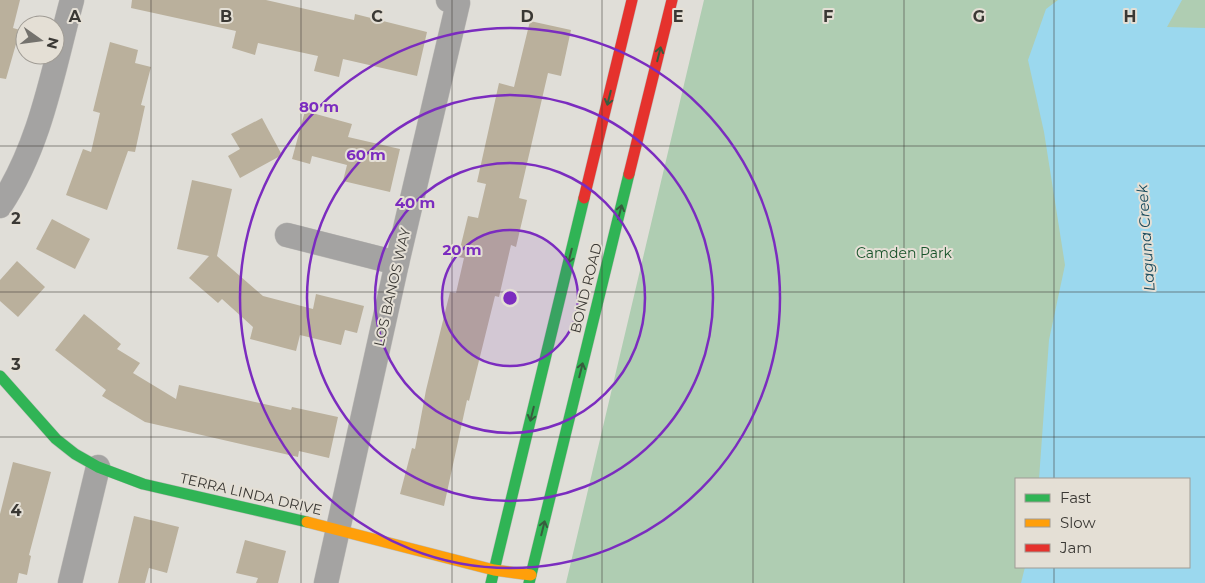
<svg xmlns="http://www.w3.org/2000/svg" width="1205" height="583" font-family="Montserrat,sans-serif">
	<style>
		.green { fill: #afcdb2; fill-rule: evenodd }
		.water { fill: #9bd8ee }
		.building { fill: #bab09c }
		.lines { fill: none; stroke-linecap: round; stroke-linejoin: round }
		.street-casing { stroke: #bebcb8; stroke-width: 25 }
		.fast-casing { stroke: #bebcb8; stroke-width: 12 }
		.slow-casing { stroke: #bebcb8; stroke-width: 12 }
		.jam-casing { stroke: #bebcb8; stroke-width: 12 }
		.street { stroke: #a4a3a2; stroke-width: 24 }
		.fast { stroke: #30b455; stroke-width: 11 }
		.slow { stroke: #ff9f0a; stroke-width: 11 }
		.jam { stroke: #e5322d; stroke-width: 11 }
		.oneway { stroke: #375d3e }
		.grid { fill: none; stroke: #3a3834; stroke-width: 1; stroke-opacity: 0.55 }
		.ring { fill: none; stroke: #7b2cbf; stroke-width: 2.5 }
		.labels { text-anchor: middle; stroke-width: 4; stroke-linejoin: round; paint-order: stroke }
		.park-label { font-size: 14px; fill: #18532a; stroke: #e4dfd5 }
		.street-label { font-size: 14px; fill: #3a3834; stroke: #e4dfd5 }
		.water-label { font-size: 15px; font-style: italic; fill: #194b5d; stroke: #e4dfd5 }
		.grid-label { font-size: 16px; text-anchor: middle; font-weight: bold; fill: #3a3834; stroke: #e4dfd5; stroke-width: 4; stroke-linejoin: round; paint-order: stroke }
		.centre { fill: #7b2cbf; stroke: #e4dfd5; stroke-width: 2.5 }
		.ring-label { font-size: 15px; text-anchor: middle; font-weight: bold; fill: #7b2cbf; stroke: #e4dfd5; stroke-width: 4; stroke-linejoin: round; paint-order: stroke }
	</style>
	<rect width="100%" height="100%" fill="#e0ded8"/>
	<path class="green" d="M704 0H1205V583H566ZM1016 479H1189V567H1016Z"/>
	<polygon class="water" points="1058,0 1182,0 1167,27 1205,28 1205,583 1021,583 1025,567 1189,567 1189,479 1039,479 1049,340 1065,265 1044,132 1028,60 1046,9"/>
	<g class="building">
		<polygon points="0,0 20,0 13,28 20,30 6,79 0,78"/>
		<polygon points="132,0 266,0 354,20 355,14 427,32 417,76 343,59 339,77 314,71 318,56 258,43 255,55 232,48 236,31 131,8"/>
		<polygon points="530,21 571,30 561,76 548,73 519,198 527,200 516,247 511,245 499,297 495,296 469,401 467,400 444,506 400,494 412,448 415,449 426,390 450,292 456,293 464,258 458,257 468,216 478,218 486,184 477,182 499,83 514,87"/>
		<polygon points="110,42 138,50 135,63 151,67 141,105 145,106 135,152 128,151 107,210 66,195 83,149 91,152 100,113 93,111"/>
		<polygon points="305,111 352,124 348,137 400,149 390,192 343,181 347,165 312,156 310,164 292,159"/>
		<polygon points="262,118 282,155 240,178 228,156 240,149 231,134"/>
		<polygon points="192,180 232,189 217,256 263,296 313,309 316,294 364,306 357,333 345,330 341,345 300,335 296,351 250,339 253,327 222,299 218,303 189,278 209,256 177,249"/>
		<polygon points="52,219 90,239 75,269 36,249"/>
		<polygon points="17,261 45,287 18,317 0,301 0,280"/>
		<polygon points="84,314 121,344 117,349 140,363 133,373 176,399 179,385 291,410 292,407 338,417 329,458 299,451 298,457 145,422 102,396 106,390 55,350"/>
		<polygon points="13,462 51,472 29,555 31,556 27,575 19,573 17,583 0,583 0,514"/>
		<polygon points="134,516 179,527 167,573 149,568 145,583 118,583"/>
		<polygon points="245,540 286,551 278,583 256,583 258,578 236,573"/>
	</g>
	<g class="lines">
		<defs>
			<g id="street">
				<path d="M0 206C41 145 53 70 72 0"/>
				<polyline points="287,235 397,263"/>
				<polyline points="70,583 98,467"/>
				<polyline points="326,583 397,263 458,3 448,0"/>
			</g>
			<g id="fast">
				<polyline points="0,376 56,439 75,454 98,467 143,484 307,522"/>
				<polyline points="491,583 584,198"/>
				<polyline points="529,583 629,174"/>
			</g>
			<polyline id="slow" points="307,522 494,570 531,575"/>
			<g id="jam">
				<polyline points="629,174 672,0"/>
				<polyline points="584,198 632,0"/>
			</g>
		</defs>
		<use href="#street" class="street-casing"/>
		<use href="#fast" class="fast-casing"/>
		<use href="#slow" class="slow-casing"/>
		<use href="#jam" class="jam-casing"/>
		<use href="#street" class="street"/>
		<use href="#fast" class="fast"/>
		<use href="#slow" class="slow"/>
		<use href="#jam" class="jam"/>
	</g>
	<defs><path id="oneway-shaft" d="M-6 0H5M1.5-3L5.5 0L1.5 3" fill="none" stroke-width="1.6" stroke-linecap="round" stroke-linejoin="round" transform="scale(1.25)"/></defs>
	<g class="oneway">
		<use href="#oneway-shaft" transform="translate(659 54) rotate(-76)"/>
		<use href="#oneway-shaft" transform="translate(609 98) rotate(104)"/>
		<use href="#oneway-shaft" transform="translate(620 212) rotate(-76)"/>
		<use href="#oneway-shaft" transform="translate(570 256) rotate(104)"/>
		<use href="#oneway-shaft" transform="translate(581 370) rotate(-76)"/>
		<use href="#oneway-shaft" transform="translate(532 414) rotate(104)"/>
		<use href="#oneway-shaft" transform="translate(543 528) rotate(-76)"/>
	</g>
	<path class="grid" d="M151 0V583M301 0V583M452 0V583M602 0V583M753 0V583M904 0V583M1054 0V479M0 146H1205M0 292H1205M0 437H1205M1054 567V583"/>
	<circle cx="510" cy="298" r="68" fill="#7b2cbf" fill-opacity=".12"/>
	<g class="ring">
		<circle cx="510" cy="298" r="68"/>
		<circle cx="510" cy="298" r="135"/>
		<circle cx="510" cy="298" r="203"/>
		<circle cx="510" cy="298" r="270"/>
	</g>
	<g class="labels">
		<g class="park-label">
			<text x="904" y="258">Camden Park</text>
		</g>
		<g class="street-label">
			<text transform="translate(392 287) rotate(-77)" y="5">LOS BANOS WAY</text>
			<text transform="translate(586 288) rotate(-76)" y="5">BOND ROAD</text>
			<text transform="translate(251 494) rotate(13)" y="5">TERRA LINDA DRIVE</text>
		</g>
		<g class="water-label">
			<text transform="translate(1146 238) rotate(-94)" y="5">Laguna Creek</text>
		</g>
	</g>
	<g class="grid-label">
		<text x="75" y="22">A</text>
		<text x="226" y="22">B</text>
		<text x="377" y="22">C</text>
		<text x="527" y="22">D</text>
		<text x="678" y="22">E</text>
		<text x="828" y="22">F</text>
		<text x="979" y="22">G</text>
		<text x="1130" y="22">H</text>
		<text x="16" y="224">2</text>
		<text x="16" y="370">3</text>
		<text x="16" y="516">4</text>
	</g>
	<circle cx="510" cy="298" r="8" class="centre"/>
	<g class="ring-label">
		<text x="319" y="112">80 m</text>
		<text x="366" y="160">60 m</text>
		<text x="415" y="208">40 m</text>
		<text x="462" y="255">20 m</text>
	</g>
	<rect x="1015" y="478" width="175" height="90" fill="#e4dfd5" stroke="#a09c95"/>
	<rect x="1025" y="494" width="25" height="8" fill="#30b455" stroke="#a09c95"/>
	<text x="1060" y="503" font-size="15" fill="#3a3834">Fast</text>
	<rect x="1025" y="519" width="25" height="8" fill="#ff9f0a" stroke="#a09c95"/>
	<text x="1060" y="528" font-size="15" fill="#3a3834">Slow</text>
	<rect x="1025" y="544" width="25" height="8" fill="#e5322d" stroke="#a09c95"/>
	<text x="1060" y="553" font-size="15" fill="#3a3834">Jam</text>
	<g transform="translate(40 40) rotate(104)"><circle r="24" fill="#e4dfd5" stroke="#a09c95"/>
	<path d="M0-4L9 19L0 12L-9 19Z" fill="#74726d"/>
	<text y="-8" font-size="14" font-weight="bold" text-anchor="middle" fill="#3a3834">N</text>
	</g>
</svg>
